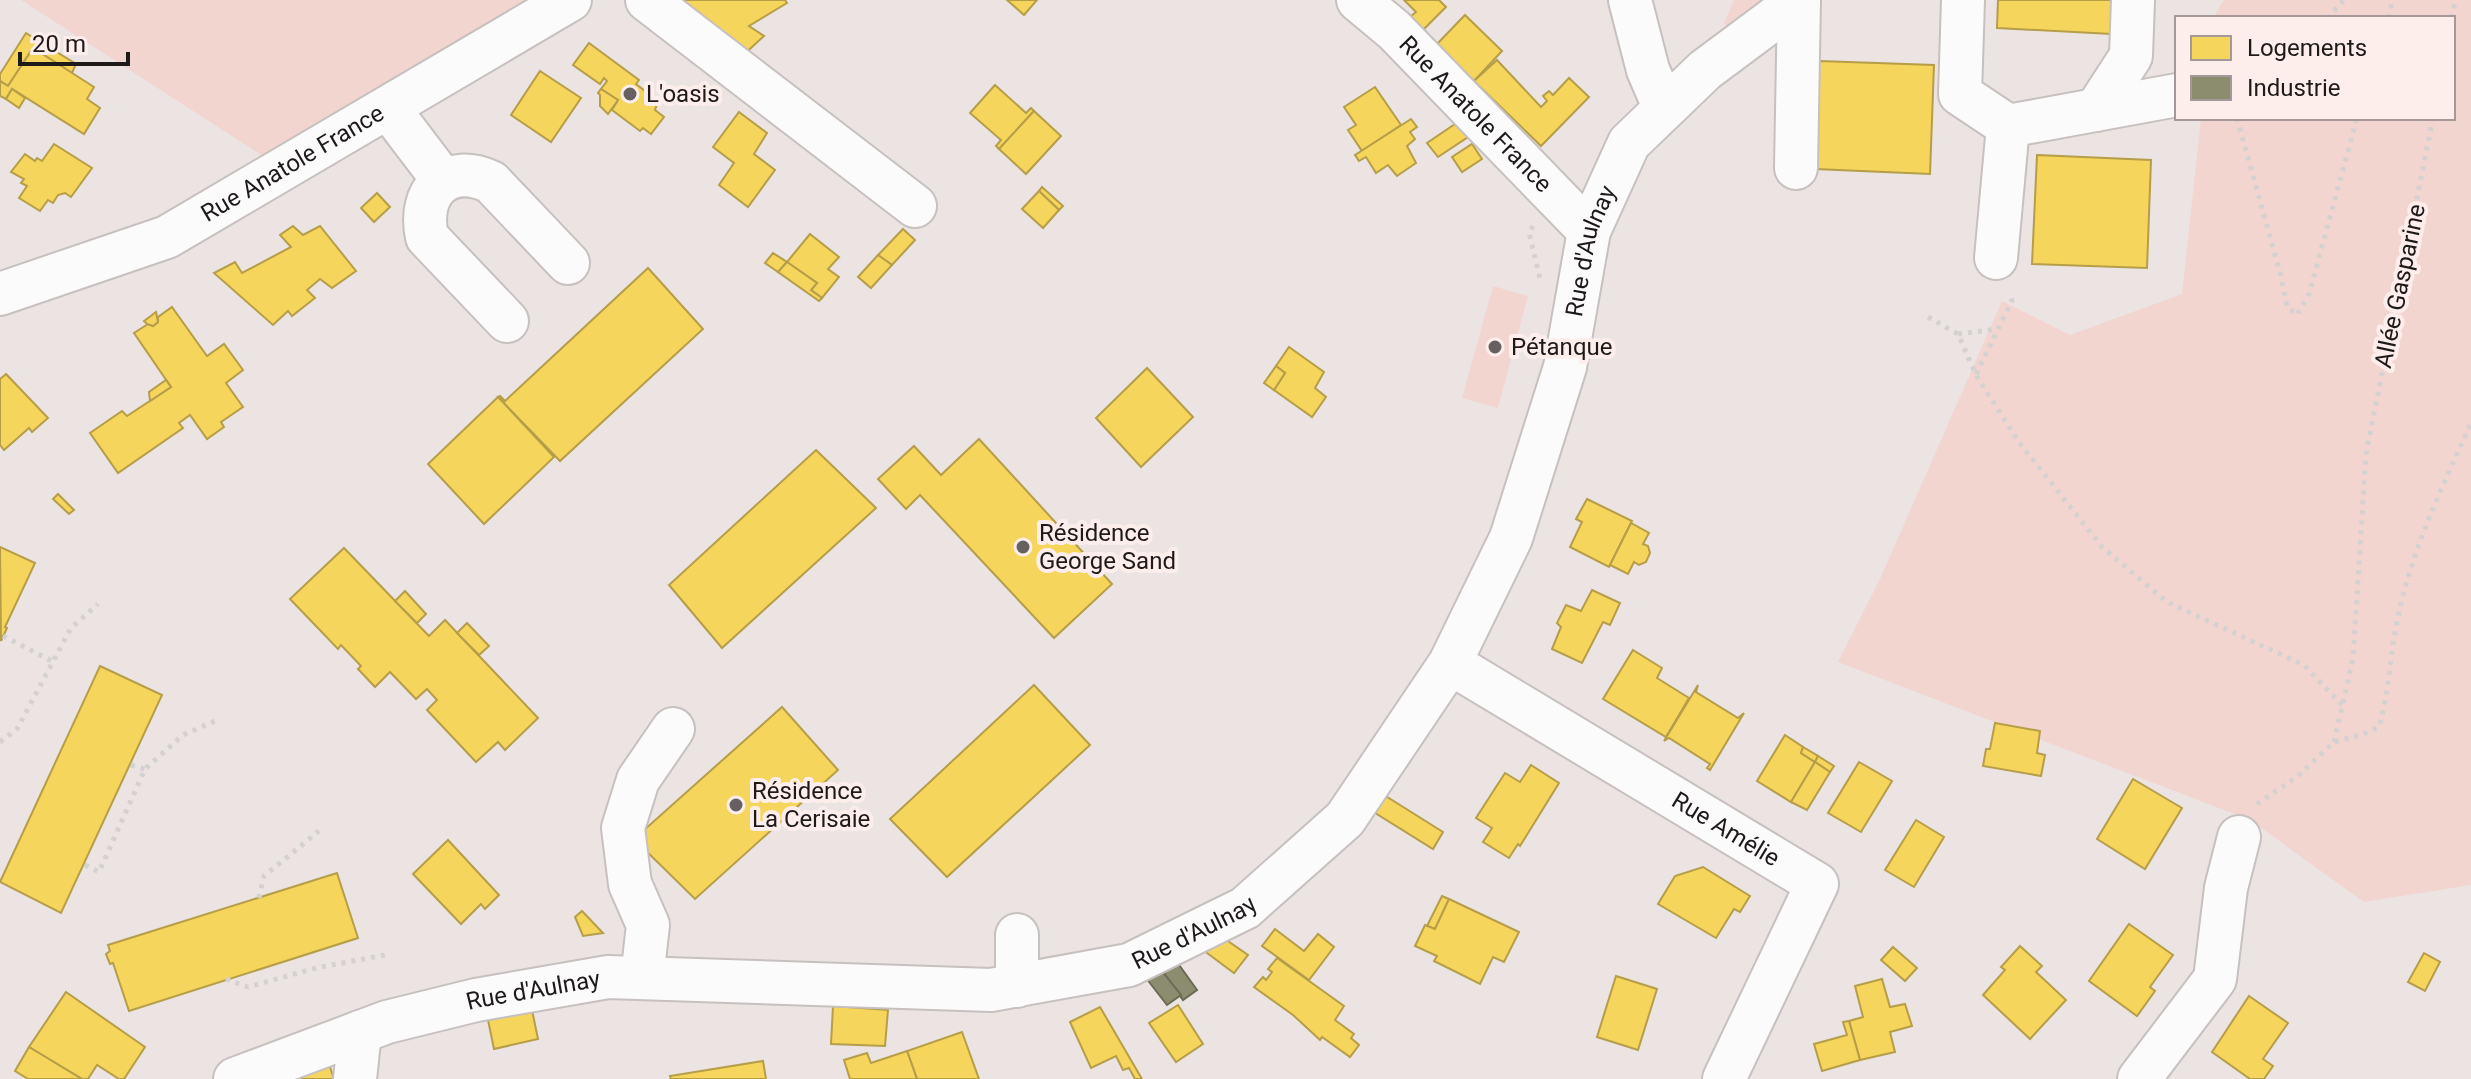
<svg xmlns="http://www.w3.org/2000/svg" width="2471" height="1079" font-family="Roboto,sans-serif">
	<style>
		.green { fill: #f3d5cf }
		.homes { fill: #f6d55c; stroke: #b69d48; stroke-width: 2 }
		.industry { fill: #8c8c6e; stroke: #6b6a55; stroke-width: 2 }
		.lines { fill: none; stroke-linecap: round; stroke-linejoin: round }
		.minor-casing { stroke: #c6c0bf; stroke-width: 46 }
		.path { stroke: #d4d1d1; stroke-width: 5; stroke-dasharray: 4 6; stroke-linecap: butt }
		.minor { stroke: #fcfbfb; stroke-width: 42 }
		.poi-dot { fill: #666160; stroke: #fdeeec; stroke-width: 3 }
		.labels { text-anchor: middle; stroke-width: 8; stroke-linejoin: round; paint-order: stroke }
		.poi-label { font-size: 24px; fill: #1f1a1a; stroke: #fdeeec; text-anchor: start }
		.street-label { font-size: 24px; fill: #1f1a1a; stroke: #fdeeec }
	</style>
	<rect width="100%" height="100%" fill="#ebe4e2"/>
	<g class="green">
		<polygon points="21,0 530,0 421,62 269,160"/>
		<polygon points="1734,0 1770,0 1731,30 1724,23"/>
		<polygon points="2224,0 2471,0 2471,885 2364,902 2250,820 1838,662 1880,579 2002,301 2070,335 2182,294 2201,118 2453,118 2453,18 2213,18"/>
		<polygon points="1493,286 1528,296 1498,408 1462,398"/>
	</g>
	<g class="homes">
		<polygon points="679,0 785,0 787,3 749,26 764,36 739,59"/>
		<polygon points="1007,0 1037,0 1024,15"/>
		<polygon points="1404,0 1439,0 1446,7 1423,30 1410,17 1416,12"/>
		<polygon points="1998,0 2113,0 2111,34 1997,28"/>
		<polygon points="1465,15 1502,51 1474,81 1437,44"/>
		<polygon points="26,33 76,64 72,73 33,48 8,86 0,81 0,74"/>
		<polygon points="589,43 639,80 636,84 658,101 655,110 664,117 651,134 643,128 640,131 612,110 618,100 601,89 607,81 604,78 600,84 573,65"/>
		<polygon points="33,48 94,87 87,99 100,108 84,134 12,89 6,99 0,96 0,81 8,86"/>
		<polygon points="1497,60 1541,107 1547,101 1543,96 1549,91 1553,95 1569,78 1589,97 1541,146 1474,81"/>
		<polygon points="1819,61 1934,65 1930,174 1815,169"/>
		<polygon points="540,71 581,98 551,142 511,115"/>
		<polygon points="995,85 1026,113 1031,108 1034,111 999,149 996,146 1001,140 970,113"/>
		<polygon points="1375,87 1401,125 1362,151 1348,130 1356,125 1344,107"/>
		<polygon points="12,89 25,98 19,108 6,99"/>
		<polygon points="601,89 618,100 608,114 600,106 600,95 598,93"/>
		<polygon points="1034,111 1061,136 1026,174 999,149"/>
		<polygon points="739,112 767,133 754,154 775,170 748,207 719,185 734,163 713,147"/>
		<polygon points="1411,119 1417,127 1410,132 1415,139 1407,146 1416,163 1397,176 1388,165 1376,173 1366,157 1359,161 1355,155"/>
		<polygon points="1455,124 1468,137 1438,157 1427,143"/>
		<polygon points="54,144 92,168 71,197 65,193 58,195 53,203 48,200 40,211 19,198 27,186 21,183 24,179 11,172 25,154 35,161 37,158 42,161"/>
		<polygon points="1472,144 1482,159 1462,172 1452,157"/>
		<polygon points="2037,155 2151,160 2147,268 2032,264"/>
		<polygon points="1042,187 1063,206 1059,210 1039,191"/>
		<polygon points="1039,191 1059,210 1043,228 1022,209"/>
		<polygon points="377,193 390,207 374,222 361,208"/>
		<polygon points="293,226 303,235 320,226 356,271 332,288 320,279 307,290 315,298 292,316 288,311 273,325 214,273 235,262 242,273 291,247 280,235"/>
		<polygon points="903,229 915,240 892,265 878,255"/>
		<polygon points="810,234 839,257 828,269 839,277 822,298 811,290 817,283 787,262"/>
		<polygon points="773,253 787,262 778,272 765,263"/>
		<polygon points="878,255 892,265 871,288 858,277"/>
		<polygon points="787,262 817,283 811,290 822,298 819,301 778,272"/>
		<polygon points="648,268 703,329 560,461 498,397 500,396 505,401"/>
		<polygon points="172,307 207,356 224,344 243,370 226,383 243,407 221,422 224,427 207,439 190,415 179,423 183,428 118,473 90,433 122,411 127,416 171,387 134,333 148,324 153,326 158,322 158,317"/>
		<polygon points="156,312 158,322 153,326 147,324 144,321"/>
		<polygon points="1289,347 1324,372 1315,388 1326,397 1312,417 1274,390 1285,373 1276,366"/>
		<polygon points="1276,366 1285,373 1274,390 1264,383"/>
		<polygon points="1147,368 1193,417 1141,467 1096,418"/>
		<polygon points="6,374 48,418 32,432 29,428 4,450 0,445 0,379"/>
		<polygon points="166,380 171,387 150,401 149,392"/>
		<polygon points="498,397 554,457 484,524 428,464"/>
		<polygon points="979,439 1112,584 1054,638 920,495 906,509 878,479 914,446 941,475"/>
		<polygon points="816,450 876,508 722,648 669,585"/>
		<polygon points="58,494 74,510 69,514 53,499"/>
		<polygon points="1587,499 1632,521 1609,567 1570,547 1582,522 1576,519"/>
		<polygon points="1631,523 1649,533 1643,544 1648,546 1650,553 1646,562 1639,565 1634,562 1628,574 1610,565"/>
		<polygon points="0,547 35,563 5,627 7,628 1,641"/>
		<polygon points="344,548 429,636 445,620 538,718 505,750 498,742 476,762 427,710 437,700 427,689 416,699 390,672 375,687 358,669 361,666 341,645 338,649 290,599"/>
		<polygon points="1592,590 1620,603 1610,625 1603,622 1582,663 1552,649 1561,627 1557,623 1566,605 1581,611"/>
		<polygon points="405,591 426,614 417,623 395,601"/>
		<polygon points="467,623 489,646 479,655 457,633"/>
		<polygon points="1633,650 1662,668 1657,678 1689,698 1666,737 1603,699"/>
		<polygon points="100,666 162,695 61,913 0,882"/>
		<polygon points="1034,685 1090,745 947,877 890,819"/>
		<polygon points="1698,685 1696,692 1738,718 1744,713 1710,770 1707,768 1710,764 1669,738 1664,741"/>
		<polygon points="782,707 838,770 695,899 634,839"/>
		<polygon points="1995,723 2040,731 2037,753 2045,755 2041,776 1983,766 1986,749 1990,749"/>
		<polygon points="1785,735 1803,747 1801,753 1815,762 1791,802 1757,781"/>
		<polygon points="1803,747 1818,756 1815,762 1801,753"/>
		<polygon points="1818,756 1834,766 1830,772 1815,762"/>
		<polygon points="1815,762 1830,772 1807,810 1791,802"/>
		<polygon points="1859,762 1892,781 1861,832 1828,813"/>
		<polygon points="1531,765 1559,783 1520,846 1518,844 1509,858 1483,842 1492,828 1476,818 1505,773 1520,782"/>
		<polygon points="2133,779 2182,808 2145,869 2097,839"/>
		<polygon points="1384,795 1443,832 1433,849 1372,811"/>
		<polygon points="1916,820 1944,837 1914,887 1885,870"/>
		<polygon points="448,840 499,895 485,909 481,904 461,924 413,874"/>
		<polygon points="1703,867 1750,896 1740,912 1734,909 1716,938 1658,904 1675,876"/>
		<polygon points="337,873 358,938 129,1011 113,963 110,964 106,954 110,951 108,945"/>
		<polygon points="1442,896 1449,899 1435,929 1427,926"/>
		<polygon points="1449,899 1519,932 1504,962 1493,957 1480,984 1434,961 1437,956 1415,946 1425,925 1435,929"/>
		<polygon points="582,911 603,933 583,936 575,917"/>
		<polygon points="2129,924 2173,955 2150,987 2155,991 2137,1016 2089,981"/>
		<polygon points="1275,929 1304,951 1318,934 1334,947 1309,980 1262,946"/>
		<polygon points="1225,939 1248,955 1234,973 1203,950"/>
		<polygon points="2020,946 2042,966 2036,972 2066,1000 2030,1039 1983,995 2005,970 2001,967"/>
		<polygon points="1893,947 1917,968 1905,981 1881,960"/>
		<polygon points="2424,953 2440,962 2425,991 2408,982"/>
		<polygon points="1277,958 1344,1006 1335,1020 1354,1034 1351,1038 1359,1045 1350,1057 1322,1037 1320,1040 1293,1015 1254,987 1263,977 1266,980 1272,972 1268,969"/>
		<polygon points="1616,976 1657,989 1638,1050 1597,1037"/>
		<polygon points="1882,979 1890,1007 1905,1004 1912,1026 1890,1032 1895,1052 1860,1060 1849,1021 1863,1017 1855,986"/>
		<polygon points="66,992 145,1047 124,1079 119,1079 97,1065 88,1079 82,1079 29,1047"/>
		<polygon points="2249,996 2288,1023 2263,1059 2273,1066 2264,1079 2250,1079 2212,1052"/>
		<polygon points="1178,1005 1203,1044 1176,1062 1149,1023"/>
		<polygon points="833,1006 888,1010 885,1046 831,1044"/>
		<polygon points="1100,1007 1142,1079 1135,1079 1129,1068 1123,1070 1116,1056 1091,1068 1070,1022"/>
		<polygon points="532,1010 538,1039 494,1049 488,1020"/>
		<polygon points="1849,1021 1860,1060 1822,1071 1814,1044 1847,1035 1843,1022"/>
		<polygon points="962,1032 979,1079 917,1079 907,1051"/>
		<polygon points="29,1047 82,1079 28,1079 15,1071"/>
		<polygon points="907,1051 917,1079 850,1079 844,1060 867,1053 871,1063"/>
		<polygon points="763,1061 766,1079 671,1079 670,1076"/>
		<polygon points="329,1064 334,1079 293,1079"/>
	</g>
	<g class="industry">
		<polygon points="1177,962 1197,990 1183,1000 1161,969"/>
		<polygon points="1162,971 1181,995 1167,1005 1146,978"/>
	</g>
	<g class="lines">
		<defs>
			<g id="minor">
				<polyline points="647,0 915,206"/>
				<path id="s1" d="M1358 0 1394 30 1589 231"/>
				<polyline points="1630,0 1648,70 1664,107"/>
				<polyline points="1963,0 1960,94 2008,126 2177,95"/>
				<polyline points="389,109 443,180"/>
				<polyline points="2096,110 2131,56 2133,0"/>
				<polyline points="1796,168 1799,0"/>
				<polyline points="1996,258 2008,126"/>
				<path id="s2" d="M0 294 167 237 570 0"/>
				<path d="M507 321 427 237C417 191 447 162 491 182L568 263"/>
				<path id="s3" d="M1450 663 1817 884 1724 1079"/>
				<polyline points="1017,935 1017,986"/>
				<polyline points="642,978 648,925 630,884 623,828 638,780 673,729"/>
				<path id="s4" d="M235 1079 387 1022 476 1000 608 977 991 990 1129 965 1245 908 1345 819 1450 663 1511 538 1565 367 1589 231 1629 143 1705 70 1799 0"/>
				<polyline points="355,1079 360,1032"/>
				<polyline points="2139,1079 2215,979 2226,888 2239,837"/>
			</g>
		</defs>
		<use href="#minor" class="minor-casing"/>
		<g class="path">
			<polyline points="2327,18 2344,0"/>
			<polyline points="2388,18 2393,0"/>
			<polyline points="2451,18 2456,0"/>
			<polyline points="2237,118 2281,276 2287,307 2297,315 2309,294 2357,118"/>
			<polyline points="1533,226 1529,233 1540,278"/>
			<polyline points="1928,317 1958,334 1976,375 2018,441 2102,547 2167,602 2304,665 2343,706"/>
			<polyline points="1958,334 1997,329"/>
			<polyline points="1976,374 2012,301 2009,293"/>
			<polyline points="3,636 52,661"/>
			<polyline points="0,742 17,729 71,628 98,604"/>
			<polyline points="2334,742 2353,659 2366,454 2433,118"/>
			<polyline points="131,765 145,769"/>
			<path d="M2257 804 2298 776 2334 742 2361 735 2379 727C2390 689 2390 649 2399 612 2414 545 2443 485 2471 423"/>
			<polyline points="85,865 99,872 145,769 183,735 215,721"/>
			<polyline points="259,898 264,876 319,831"/>
			<polyline points="226,979 248,987 316,968 390,954"/>
		</g>
		<use href="#minor" class="minor"/>
	</g>
	<g class="poi-dot">
		<circle cx="630" cy="94" r="8"/>
		<circle cx="1495" cy="347" r="8"/>
		<circle cx="1023" cy="547" r="8"/>
		<circle cx="736" cy="805" r="8"/>
	</g>
	<g class="labels">
		<g class="poi-label">
			<text x="646" y="102">L'oasis</text>
			<text x="1511" y="355">Pétanque</text>
			<text x="1039" y="541">Résidence<tspan x="1039" dy="28">George Sand</tspan></text>
			<text x="752" y="799">Résidence<tspan x="752" dy="28">La Cerisaie</tspan></text>
		</g>
		<g class="street-label">
			<text dy="8" stroke="none"><textPath href="#s1" startOffset="164">Rue Anatole France</textPath></text>
			<text dy="8" stroke="none"><textPath href="#s2" startOffset="322">Rue Anatole France</textPath></text>
			<text dy="8" stroke="none"><textPath href="#s4" startOffset="1800">Rue d'Aulnay</textPath></text>
			<text transform="translate(2400 286) rotate(-78)" y="8">Allée Gasparine</text>
			<text dy="8" stroke="none"><textPath href="#s3" startOffset="322">Rue Amélie</textPath></text>
			<text dy="8" stroke="none"><textPath href="#s4" startOffset="984">Rue d'Aulnay</textPath></text>
			<text dy="8" stroke="none"><textPath href="#s4" startOffset="312">Rue d'Aulnay</textPath></text>
		</g>
	</g>
	<rect x="2175" y="16" width="280" height="104" fill="#fdeeec" stroke="#a49998" stroke-width="2"/>
	<rect x="2191" y="36" width="40" height="24" fill="#f6d55c" stroke="#a49998" stroke-width="2"/>
	<text x="2247" y="56" font-size="24" fill="#1f1a1a">Logements</text>
	<rect x="2191" y="76" width="40" height="24" fill="#8c8c6e" stroke="#a49998" stroke-width="2"/>
	<text x="2247" y="96" font-size="24" fill="#1f1a1a">Industrie</text>
	<path d="M20 52v12h108v-12" fill="none" stroke="#1f1a1a" stroke-width="4"/>
	<text x="32" y="52" font-size="24" fill="#1f1a1a" stroke="#fdeeec" stroke-width="6" paint-order="stroke">20 m</text>
</svg>
